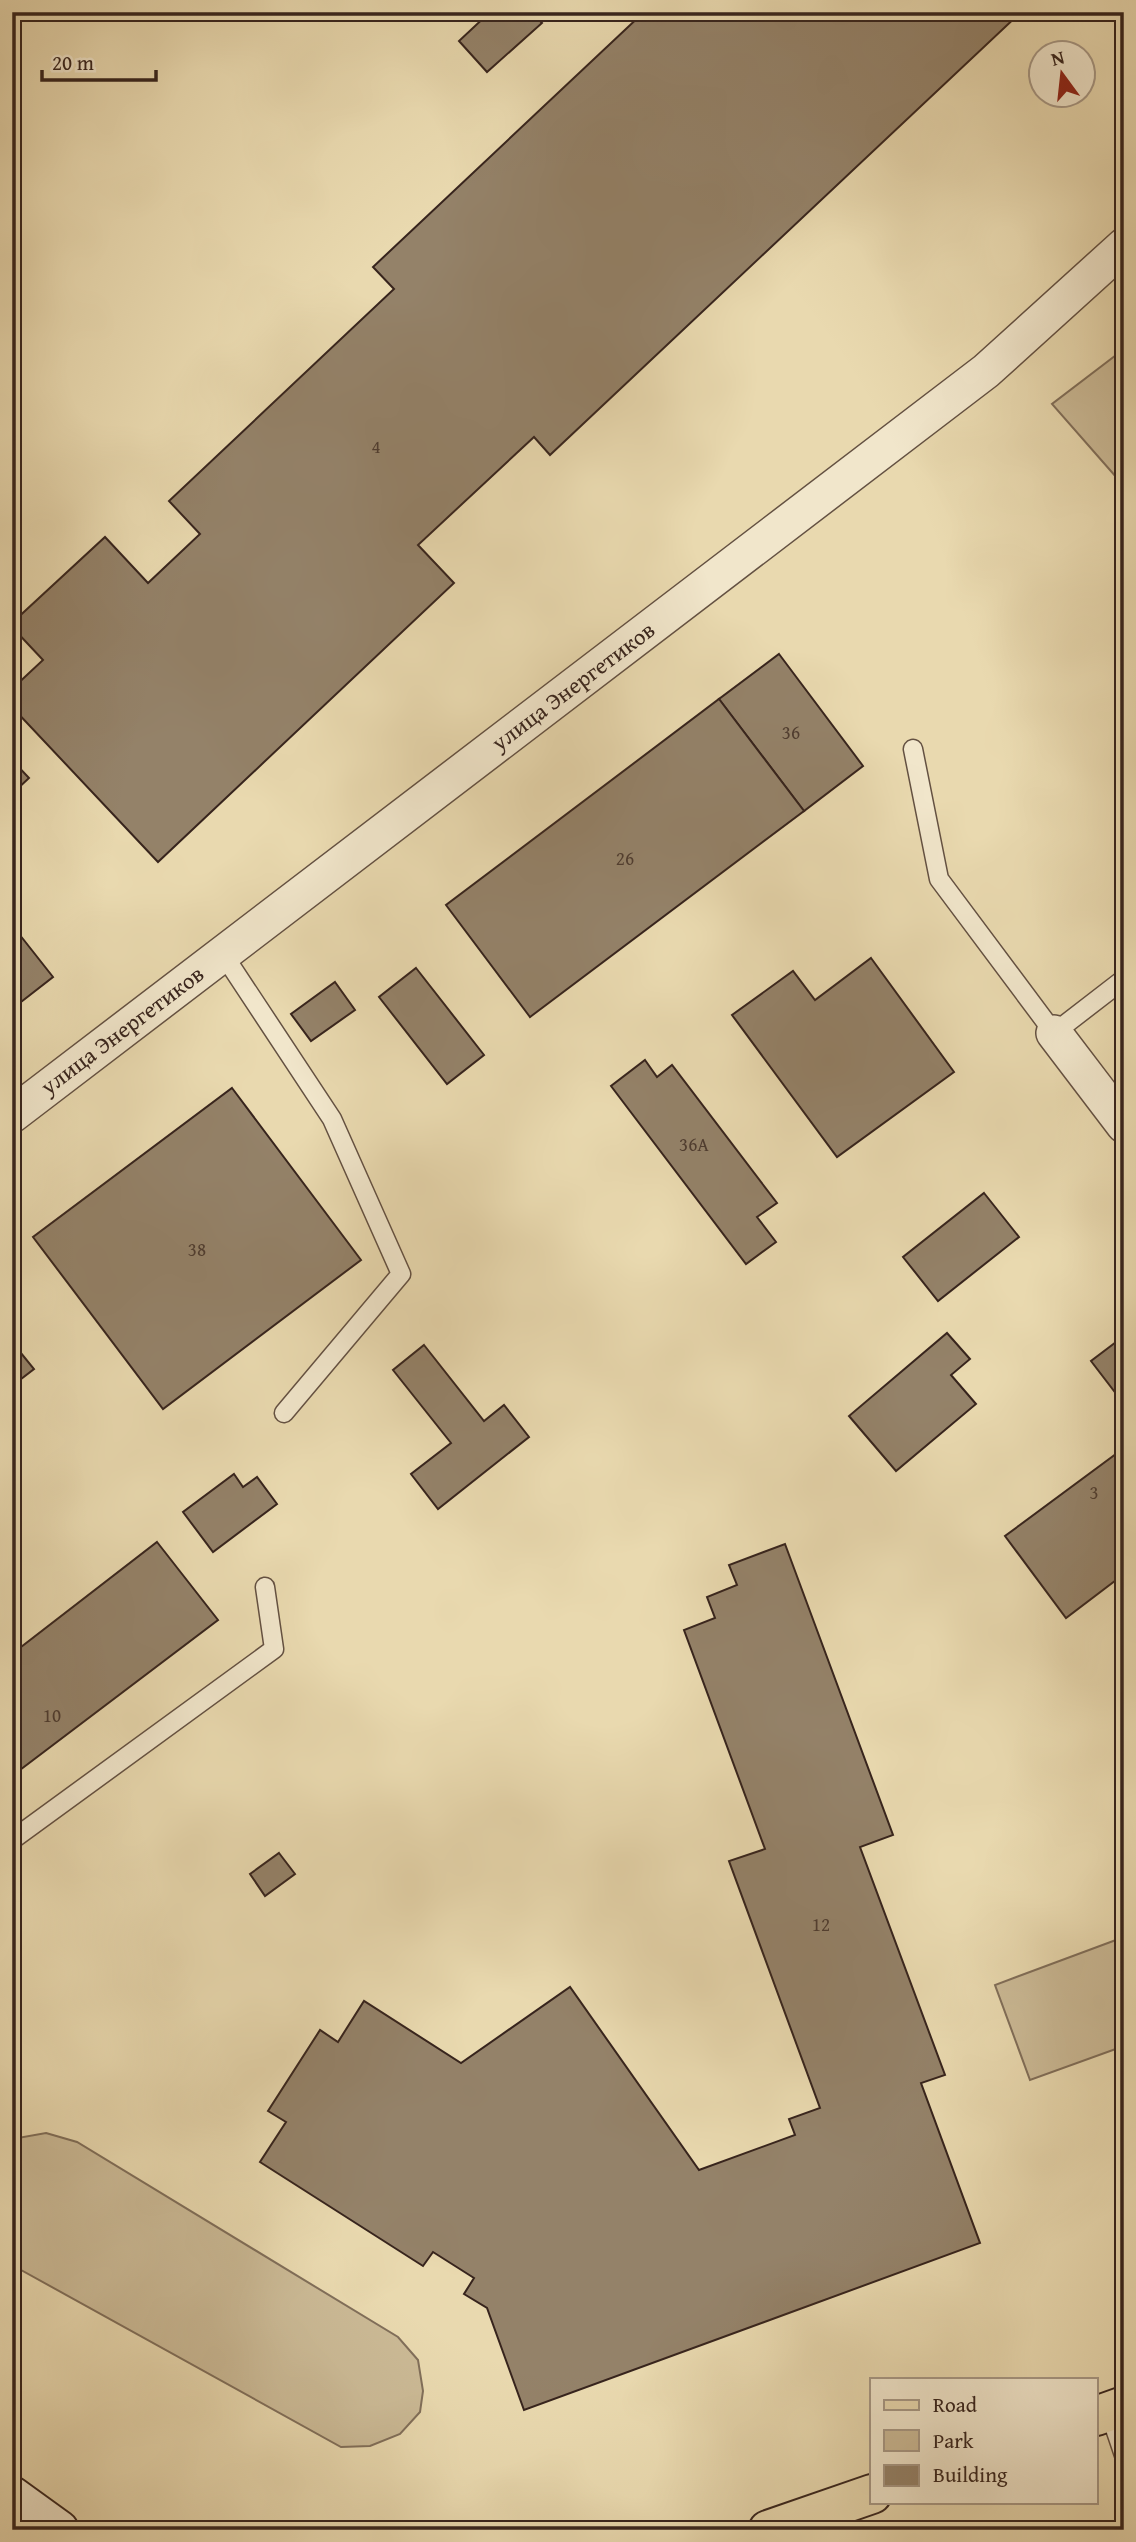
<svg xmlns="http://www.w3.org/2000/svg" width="1136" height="2542" font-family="'Gentium Book Plus',serif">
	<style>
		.green { fill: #cbba96; stroke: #816f5a; stroke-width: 2 }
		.building { fill: #948269; stroke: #37241d; stroke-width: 2 }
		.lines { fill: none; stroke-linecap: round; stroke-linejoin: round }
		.service-casing { stroke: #645142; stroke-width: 21 }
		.minor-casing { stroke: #645142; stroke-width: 38 }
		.secondary-casing { stroke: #37241d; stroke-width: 42 }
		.primary-casing { stroke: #37241d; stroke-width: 42 }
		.service { stroke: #f1e6cb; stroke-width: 18 }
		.minor { stroke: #f1e6cb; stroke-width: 35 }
		.secondary { stroke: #f1e6cb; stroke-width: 38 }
		.primary { stroke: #e9d9af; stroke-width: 38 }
		.labels { text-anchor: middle; stroke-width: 5; stroke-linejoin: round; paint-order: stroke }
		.number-label { font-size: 19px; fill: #4e3c30 }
		.street-label { font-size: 23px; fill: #37241d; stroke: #f1e6cb }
	</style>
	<rect width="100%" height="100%" fill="#e9d9af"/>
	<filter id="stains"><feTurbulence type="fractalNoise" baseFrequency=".00286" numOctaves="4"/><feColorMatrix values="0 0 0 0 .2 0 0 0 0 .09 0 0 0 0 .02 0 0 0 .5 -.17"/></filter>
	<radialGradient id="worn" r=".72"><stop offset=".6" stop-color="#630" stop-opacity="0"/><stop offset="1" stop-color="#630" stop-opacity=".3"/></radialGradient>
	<g class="green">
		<polygon points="1124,349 1124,486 1052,404"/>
		<polygon points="1124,1937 1124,2046 1030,2080 995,1985"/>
		<polygon points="46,2133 77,2142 398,2337 418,2360 423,2391 420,2412 400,2434 370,2446 341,2447 12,2265 12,2139"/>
	</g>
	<g class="building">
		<polygon points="490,12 532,12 542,23 487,72 459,41"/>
		<polygon points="644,12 1021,12 550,455 534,437 418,545 454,583 158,862 12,707 12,689 43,660 12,627 12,623 105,537 148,583 200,534 169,501 394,289 373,267"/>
		<polygon points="779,654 863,766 804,811 719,699"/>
		<polygon points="719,699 804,811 530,1017 446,905"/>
		<polygon points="12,760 29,778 12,794"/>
		<polygon points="12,925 53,977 12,1009"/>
		<polygon points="871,958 954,1072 837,1157 732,1015 793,971 815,1000"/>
		<polygon points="416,968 484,1055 447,1084 379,997"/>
		<polygon points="335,982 355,1010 311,1041 291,1014"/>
		<polygon points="645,1060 657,1077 672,1065 777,1203 757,1217 776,1242 746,1264 611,1086"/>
		<polygon points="232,1088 361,1260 163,1409 33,1237"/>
		<polygon points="984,1193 1019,1237 938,1301 903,1257"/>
		<polygon points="947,1333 970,1359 951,1375 976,1404 896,1471 849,1416"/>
		<polygon points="1124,1336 1124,1404 1091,1361"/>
		<polygon points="12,1342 34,1369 12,1386"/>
		<polygon points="424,1345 484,1421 504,1405 529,1437 438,1509 411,1474 451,1443 393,1370"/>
		<polygon points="1124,1448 1124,1574 1066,1618 1005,1536"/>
		<polygon points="234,1474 243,1487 257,1477 277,1504 213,1552 183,1512"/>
		<polygon points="157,1542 218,1620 12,1776 12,1654"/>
		<polygon points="785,1544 893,1835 860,1847 945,2075 921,2083 980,2243 524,2410 487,2308 464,2294 474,2278 433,2252 423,2266 260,2162 286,2122 268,2111 320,2030 338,2042 364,2001 461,2063 570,1987 699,2170 795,2135 789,2119 820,2108 729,1861 765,1849 684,1630 715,1618 707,1597 737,1585 729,1565"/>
		<polygon points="279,1853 295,1874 265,1896 250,1874"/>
	</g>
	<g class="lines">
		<defs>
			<g id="service">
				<polyline points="12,16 17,12"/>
				<polyline points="913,749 939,879 1054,1033 1124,979"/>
				<polyline points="223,954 332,1119 401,1274 284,1413"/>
				<polyline points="12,1840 274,1649 265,1587"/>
				<polyline points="1109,2411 1124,2455"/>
			</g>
			<g id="minor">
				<polyline points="1054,1033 1124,1125"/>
				<polyline points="12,1115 986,371 1124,246"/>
			</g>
			<polyline id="secondary" points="12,2496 59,2530"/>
			<g id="primary">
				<polyline points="1096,2416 1124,2406"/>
				<polyline points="768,2530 872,2494"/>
			</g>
		</defs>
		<use href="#service" class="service-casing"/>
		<use href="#minor" class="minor-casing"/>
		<use href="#secondary" class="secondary-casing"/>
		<use href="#primary" class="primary-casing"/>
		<use href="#service" class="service"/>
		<use href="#minor" class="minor"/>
		<use href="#secondary" class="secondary"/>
		<use href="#primary" class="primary"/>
	</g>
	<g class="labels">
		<g class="number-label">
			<text x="376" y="453">4</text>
			<text x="791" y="739">36</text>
			<text x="625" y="865">26</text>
			<text x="694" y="1151">36А</text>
			<text x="197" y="1256">38</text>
			<text x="1094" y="1499">3</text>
			<text x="52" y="1722">10</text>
			<text x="821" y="1931">12</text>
		</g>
		<g class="street-label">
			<text transform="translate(573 686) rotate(-37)" y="8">улица Энергетиков</text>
			<text transform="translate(122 1030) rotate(-37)" y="8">улица Энергетиков</text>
		</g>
	</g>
	<rect width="1136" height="2542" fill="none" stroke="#e9d9af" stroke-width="42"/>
	<rect x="14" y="14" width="1108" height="2514" fill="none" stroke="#37241d" stroke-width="3.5"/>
	<rect x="21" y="21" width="1094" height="2500" fill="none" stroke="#37241d" stroke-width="2"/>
	<rect x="870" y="2378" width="228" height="126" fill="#f1e6cb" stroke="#a79885" stroke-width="2"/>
	<rect x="884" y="2400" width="35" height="10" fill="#e9d9af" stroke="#a79885" stroke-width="2"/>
	<text x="933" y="2412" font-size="21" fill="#37241d">Road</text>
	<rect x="884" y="2430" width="35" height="21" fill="#cbba96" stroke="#a79885" stroke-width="2"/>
	<text x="933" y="2448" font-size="21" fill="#37241d">Park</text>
	<rect x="884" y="2465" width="35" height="21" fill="#948269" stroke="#a79885" stroke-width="2"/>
	<text x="933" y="2482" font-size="21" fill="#37241d">Building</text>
	<g transform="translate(1062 74) rotate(345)"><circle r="33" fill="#f1e6cb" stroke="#a79885" stroke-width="2"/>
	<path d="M0-5L12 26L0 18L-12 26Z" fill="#8f2418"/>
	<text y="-10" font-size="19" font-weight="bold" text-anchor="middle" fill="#37241d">N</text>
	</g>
	<path d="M42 70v10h114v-10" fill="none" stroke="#37241d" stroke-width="3.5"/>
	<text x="52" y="70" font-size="21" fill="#37241d" stroke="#f1e6cb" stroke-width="5" paint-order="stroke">20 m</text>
	<rect width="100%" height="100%" filter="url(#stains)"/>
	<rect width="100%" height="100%" fill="url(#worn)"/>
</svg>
